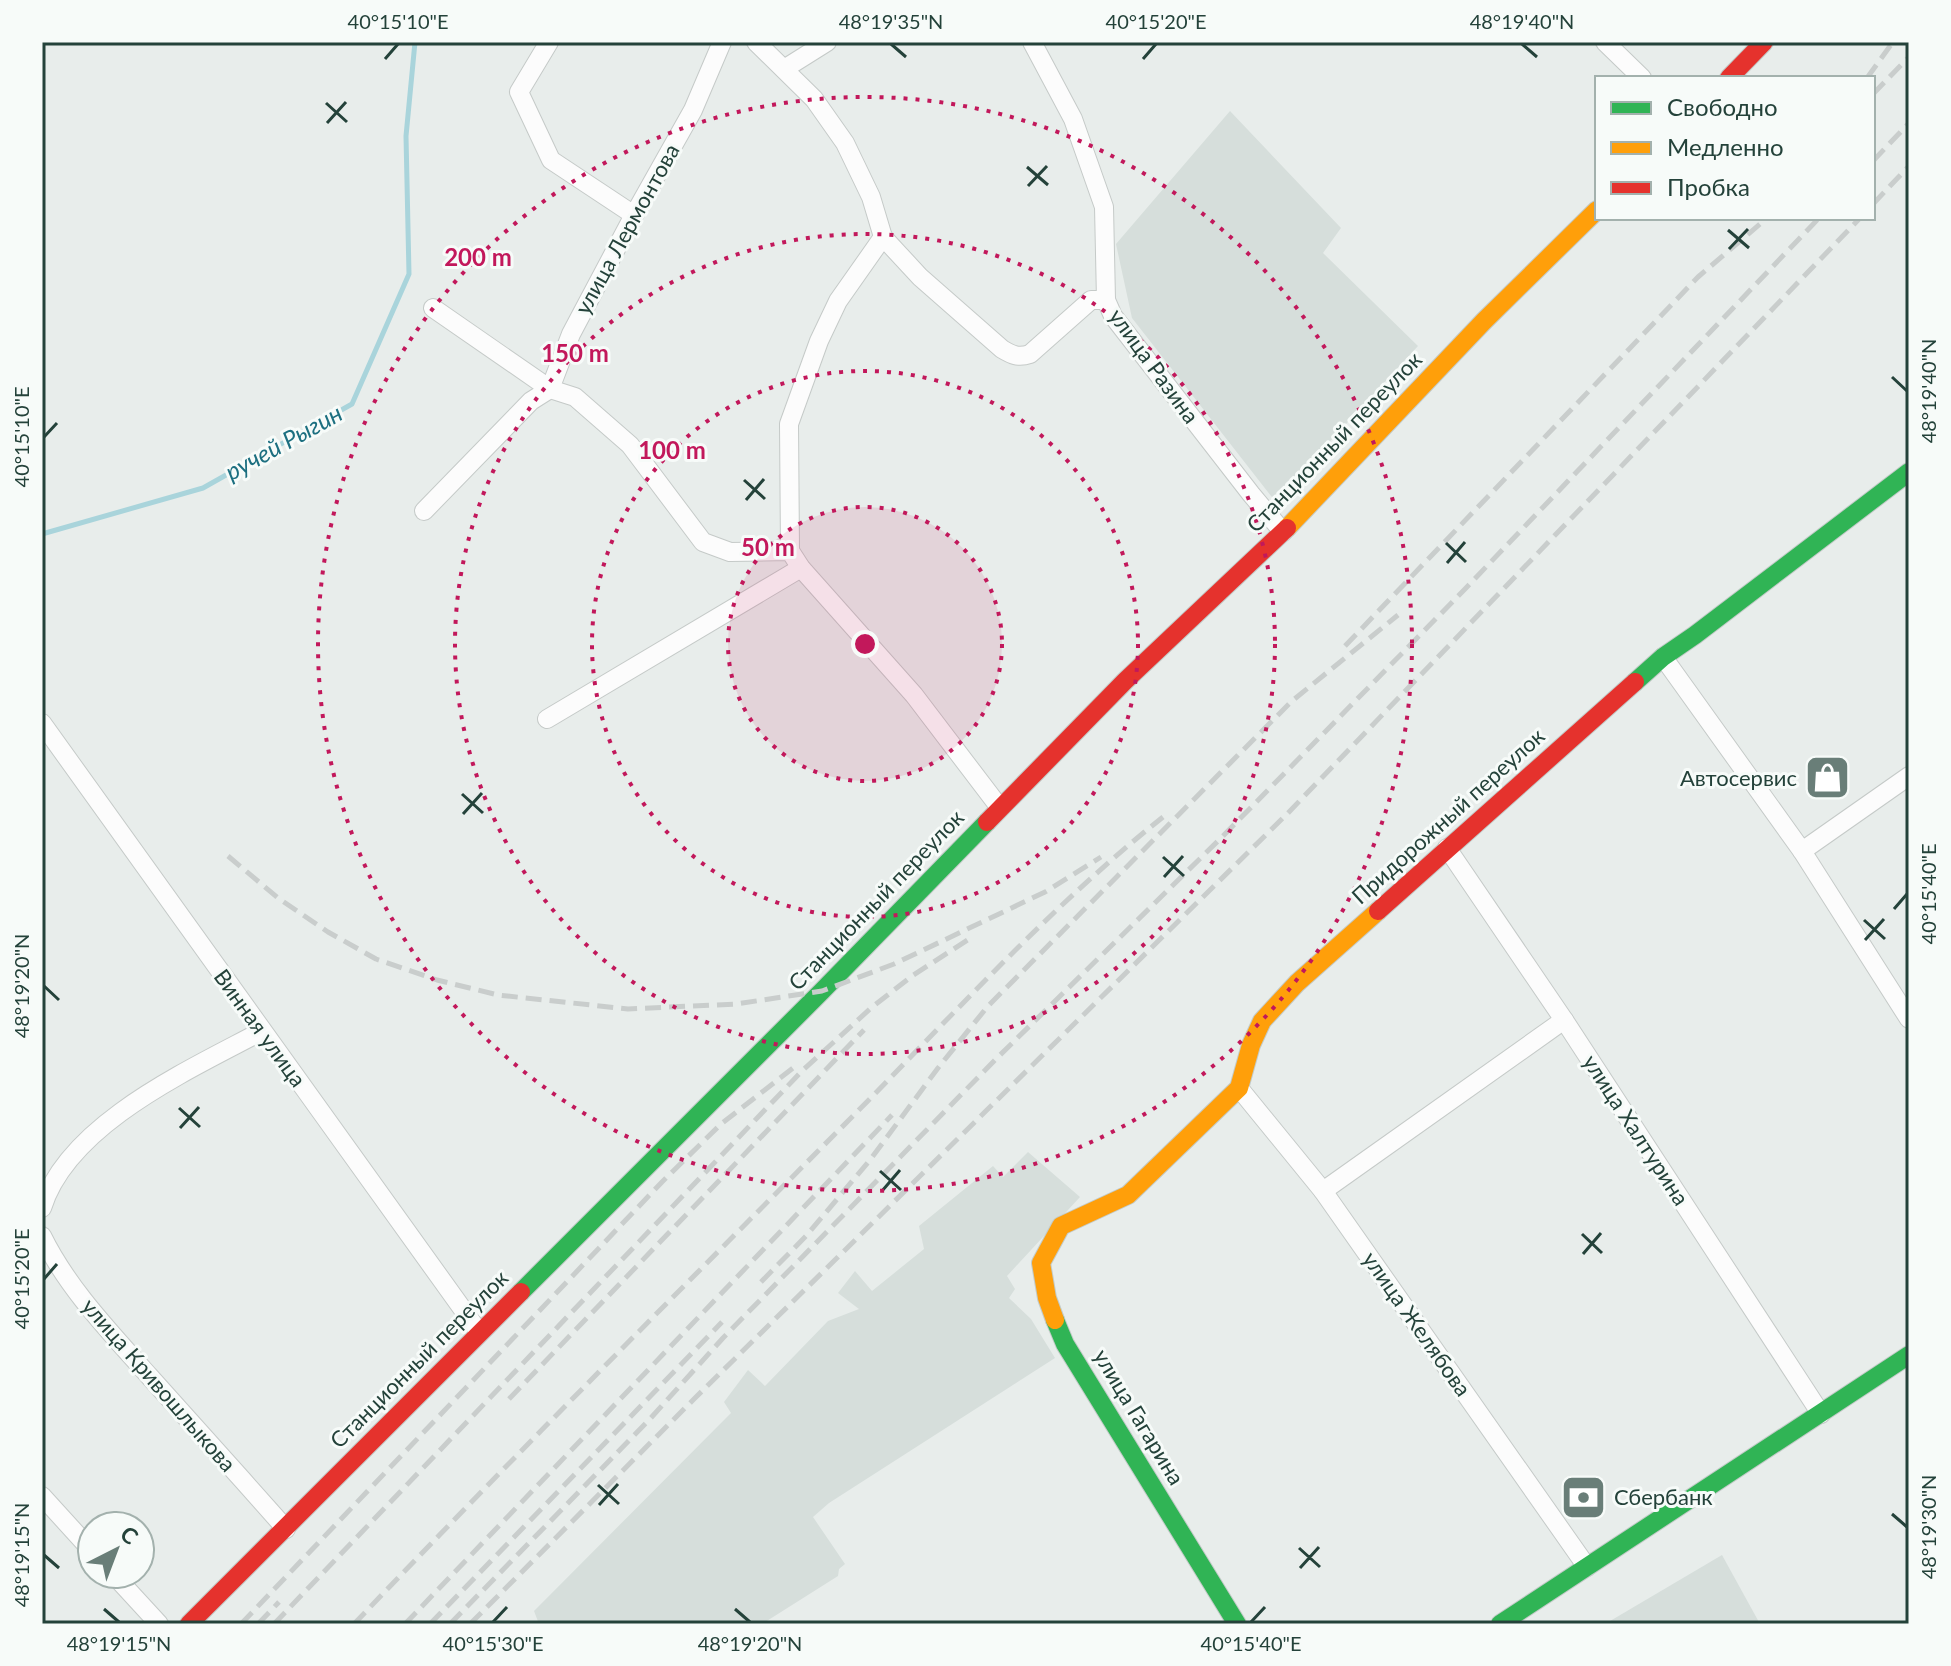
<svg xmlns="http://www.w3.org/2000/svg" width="1951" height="1666" font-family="Lato,sans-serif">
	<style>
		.built { fill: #d6dedb }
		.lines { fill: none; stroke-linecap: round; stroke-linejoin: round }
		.stream { stroke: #a9d4db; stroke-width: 5 }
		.street-casing { stroke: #c5cac8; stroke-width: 20 }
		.fast-casing { stroke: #c3cbc8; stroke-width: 20 }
		.slow-casing { stroke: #c3cbc8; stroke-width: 20 }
		.jam-casing { stroke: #c3cbc8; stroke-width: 20 }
		.street { stroke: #fcfcfc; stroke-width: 18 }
		.fast { stroke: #30b455; stroke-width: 18 }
		.slow { stroke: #ff9f0a; stroke-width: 18 }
		.jam { stroke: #e5322d; stroke-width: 18 }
		.rail { stroke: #c9cdcc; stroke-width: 5; stroke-dasharray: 16 8; stroke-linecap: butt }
		.ticks { fill: none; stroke: #24423a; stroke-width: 3 }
		.ring { fill: none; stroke: #c2185b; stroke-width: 4; stroke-dasharray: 4 8 }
		.labels { text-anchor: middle; stroke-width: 6; stroke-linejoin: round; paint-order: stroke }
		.street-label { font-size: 22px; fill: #24423a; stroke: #f7fbf9 }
		.poi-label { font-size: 22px; fill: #24423a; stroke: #f7fbf9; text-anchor: end }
		.water-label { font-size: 24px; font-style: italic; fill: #1c6f80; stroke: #f7fbf9 }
		.centre { fill: #c2185b; stroke: #f7fbf9; stroke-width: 4 }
		.ring-label { font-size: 24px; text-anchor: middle; font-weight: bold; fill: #c2185b; stroke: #f7fbf9; stroke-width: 6; stroke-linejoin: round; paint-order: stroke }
		.neatline { fill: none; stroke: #24423a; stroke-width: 3 }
		.ticks-label { font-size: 20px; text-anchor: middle; fill: #24423a }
	</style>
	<rect width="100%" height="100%" fill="#e8edeb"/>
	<g class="built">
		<polygon points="1230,111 1341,228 1323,253 1418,346 1275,501 1132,318 1116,244"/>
		<polygon points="1028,1152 1080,1197 1007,1276 1015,1289 1009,1298 1031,1319 1055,1358 829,1503 813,1517 845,1564 839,1569 838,1576 762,1624 539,1624 534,1611 731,1413 724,1402 748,1370 765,1386 828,1321 859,1309 838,1293 855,1271 872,1291 924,1249 919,1226 993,1166 1003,1177"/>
		<polygon points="1722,1555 1760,1624 1605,1624"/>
	</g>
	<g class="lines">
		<polyline class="stream" points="42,534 203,488 352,404 409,274 406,136 415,42"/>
		<defs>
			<g id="street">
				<polyline points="549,42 519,92 551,160 634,215"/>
				<path d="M756 42 814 99 845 143 871 197 883 237 920 277 1002 349C1012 355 1018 358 1030 354L1091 300H1106"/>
				<polyline points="1032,42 1073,119 1104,207 1106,300 1113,316 1251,494 1283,532"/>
				<polyline points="1605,42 1642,78"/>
				<polyline points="784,69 827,42"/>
				<polyline points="433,308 550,389 575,397 630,445 703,542 730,552 790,551 801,568 914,695 1000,808"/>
				<polyline points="424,511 531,401 550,389 571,334 634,215 693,110 722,42"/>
				<polyline points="790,551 789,424 819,341 838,301 883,237"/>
				<polyline points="1663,657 1802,851 1909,1019"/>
				<polyline points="547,719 801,568"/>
				<polyline points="42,723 479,1332"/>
				<polyline points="1447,848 1564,1020 1821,1414"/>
				<polyline points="1802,851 1909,776"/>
				<polyline points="1239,1088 1323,1191 1587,1567"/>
				<polyline points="1323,1191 1564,1020"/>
				<path d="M42 1208C68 1124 189 1070 262 1031"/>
				<path d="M42 1236C68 1289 111 1333 150 1377 195 1427 241 1478 286 1529"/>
				<polyline points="42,1496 92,1551"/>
				<polyline points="113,1574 159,1624"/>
			</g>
			<g id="fast">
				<polyline points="1635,682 1663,657 1695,635 1909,472"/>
				<polyline points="521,1292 822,991 987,822"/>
				<polyline points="1055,1320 1065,1344 1237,1624"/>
				<polyline points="1500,1624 1909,1355"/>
			</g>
			<g id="slow">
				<polyline points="1287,528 1484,321 1597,210"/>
				<polyline points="1055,1320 1047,1298 1041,1263 1061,1226 1128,1195 1239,1088 1251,1045 1262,1021 1297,983 1378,911"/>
			</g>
			<g id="jam">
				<polyline points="1729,78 1764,42"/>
				<polyline points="987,822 1125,681 1287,528"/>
				<polyline points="1378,911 1635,682"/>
				<polyline points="189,1624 521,1292"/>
			</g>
		</defs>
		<use href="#street" class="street-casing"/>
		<use href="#fast" class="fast-casing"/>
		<use href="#slow" class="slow-casing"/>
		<use href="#jam" class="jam-casing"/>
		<use href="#street" class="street"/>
		<use href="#fast" class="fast"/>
		<use href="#slow" class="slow"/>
		<use href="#jam" class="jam"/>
		<g class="rail">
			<polyline points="1867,78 1893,42"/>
			<polyline points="1873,94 1909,57"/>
			<polyline points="1873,161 1909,123"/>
			<polyline points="1873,204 1909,166"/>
			<polyline points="1345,646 1698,277 1767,218"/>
			<polyline points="228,856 278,898 328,932 376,959 437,980 498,995 628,1009 736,1004 822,991 894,964 1045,892 1101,857"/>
			<polyline points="761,1282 806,1236 870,1160 938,1068 988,1006 1292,701 1398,615"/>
			<polyline points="509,1399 864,1030"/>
			<polyline points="241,1624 662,1182 721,1124 793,1068"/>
			<polyline points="258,1624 279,1602"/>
			<polyline points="274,1624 802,1071 871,1008 912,976 969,939"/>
			<path d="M354 1624C514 1456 678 1292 841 1128 947 1022 1046 910 1163 817"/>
			<polyline points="405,1624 892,1115"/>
			<polyline points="430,1624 722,1322"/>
			<polyline points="450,1624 649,1420 723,1338 997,1058 1222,837 1465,589 1819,218"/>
			<polyline points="470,1624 694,1399 1287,814 1860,218"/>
		</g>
	</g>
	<path class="ticks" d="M891 44 906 57M1522 44 1537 57M385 59 398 44M1143 59 1156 44M326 103 347 122M327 123 346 102M1027 167 1048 185M1028 186 1047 166M1728 230 1749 248M1729 249 1748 229M1892 377 1907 391M44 437 57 423M744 480 765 499M746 500 764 479M1446 543 1466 562M1447 563 1465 542M462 794 483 813M463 814 482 793M1163 857 1184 876M1164 877 1183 856M1894 909 1907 894M1864 920 1885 939M1865 940 1884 919M44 986 59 1000M179 1108 200 1127M180 1128 199 1107M880 1171 901 1190M882 1191 900 1170M1582 1234 1602 1253M1583 1254 1601 1233M44 1279 57 1264M598 1485 619 1504M599 1505 618 1484M1892 1514 1907 1527M1299 1548 1320 1567M44 1555 59 1568M1300 1568 1319 1547M104 1609 119 1622M735 1609 750 1622M493 1622 507 1607M1251 1622 1265 1607"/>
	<circle cx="865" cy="644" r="137" fill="#c2185b" fill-opacity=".12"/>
	<g class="ring">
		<circle cx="865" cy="644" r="137"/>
		<circle cx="865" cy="644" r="273"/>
		<circle cx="865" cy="644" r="410"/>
		<circle cx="865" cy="644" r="547"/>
	</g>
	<defs>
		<symbol id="shop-square" viewBox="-11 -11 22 22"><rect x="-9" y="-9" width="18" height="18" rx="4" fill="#697e78" stroke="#f7fbf9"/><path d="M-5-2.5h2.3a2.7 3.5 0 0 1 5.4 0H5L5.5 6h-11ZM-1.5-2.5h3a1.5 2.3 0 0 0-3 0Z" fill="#fff"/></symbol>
		<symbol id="bank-square" viewBox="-11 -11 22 22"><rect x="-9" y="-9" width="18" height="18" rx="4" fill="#697e78" stroke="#f7fbf9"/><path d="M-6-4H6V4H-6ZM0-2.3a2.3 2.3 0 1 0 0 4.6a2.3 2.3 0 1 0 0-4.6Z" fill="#fff"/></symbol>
	</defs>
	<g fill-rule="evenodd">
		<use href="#shop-square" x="1802" y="752" width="51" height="51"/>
		<use href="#bank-square" x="1558" y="1472" width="51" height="51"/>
	</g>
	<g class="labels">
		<g class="street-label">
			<text transform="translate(627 229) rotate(-61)" y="8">улица Лермонтова</text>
			<text transform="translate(1154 366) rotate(54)" y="8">улица Разина</text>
			<text transform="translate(1334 442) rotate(-46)" y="8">Станционный переулок</text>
			<text transform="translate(1448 816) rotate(-42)" y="8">Придорожный переулок</text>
			<text transform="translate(876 900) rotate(-46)" y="8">Станционный переулок</text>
			<text transform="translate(260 1028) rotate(54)" y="8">Винная улица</text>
			<text transform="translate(1636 1130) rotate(57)" y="8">улица Халтурина</text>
			<text transform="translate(1417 1324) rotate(55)" y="8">улица Желябова</text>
			<text transform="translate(419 1359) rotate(-45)" y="8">Станционный переулок</text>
			<text transform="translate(159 1385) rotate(49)" y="8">улица Кривошлыкова</text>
			<text transform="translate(1139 1417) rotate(59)" y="8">улица Гагарина</text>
		</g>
		<g class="poi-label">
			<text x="1797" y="786">Автосервис</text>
			<text x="1614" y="1505" text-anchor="start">Сбербанк</text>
		</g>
		<g class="water-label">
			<text transform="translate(284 443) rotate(-29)" y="8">ручей Рыгин</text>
		</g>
	</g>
	<circle cx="865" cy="644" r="12" class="centre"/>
	<g class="ring-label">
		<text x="478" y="266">200 m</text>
		<text x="575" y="362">150 m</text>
		<text x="672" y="459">100 m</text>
		<text x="768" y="556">50 m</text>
	</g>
	<rect width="1951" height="1666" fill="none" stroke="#f7fbf9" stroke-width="88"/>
	<rect x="1595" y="76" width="280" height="144" fill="#f7fbf9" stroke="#a3b1ad" stroke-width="2"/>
	<rect x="1611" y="102" width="40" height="12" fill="#30b455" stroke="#a3b1ad" stroke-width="2"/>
	<text x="1667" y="116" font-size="24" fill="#24423a">Свободно</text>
	<rect x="1611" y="142" width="40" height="12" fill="#ff9f0a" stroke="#a3b1ad" stroke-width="2"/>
	<text x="1667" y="156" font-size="24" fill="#24423a">Медленно</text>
	<rect x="1611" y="182" width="40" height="12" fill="#e5322d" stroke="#a3b1ad" stroke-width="2"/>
	<text x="1667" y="196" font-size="24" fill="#24423a">Пробка</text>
	<g transform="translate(116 1550) rotate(42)"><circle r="38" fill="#f7fbf9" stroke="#a3b1ad" stroke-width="2"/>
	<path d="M0-6L14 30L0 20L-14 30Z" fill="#697e78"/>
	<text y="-12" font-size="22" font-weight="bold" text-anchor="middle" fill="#24423a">С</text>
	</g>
	<rect x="44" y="44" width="1863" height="1578" class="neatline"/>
	<g class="ticks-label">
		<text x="398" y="29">40°15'10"E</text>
		<text x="891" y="29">48°19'35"N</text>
		<text x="1156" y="29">40°15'20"E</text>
		<text x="1522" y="29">48°19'40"N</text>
		<text transform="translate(1929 391) rotate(-90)" y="7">48°19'40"N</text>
		<text transform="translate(22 437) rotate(-90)" y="7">40°15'10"E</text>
		<text transform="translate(1929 894) rotate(-90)" y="7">40°15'40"E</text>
		<text transform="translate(22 986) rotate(-90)" y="7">48°19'20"N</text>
		<text transform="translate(22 1279) rotate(-90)" y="7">40°15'20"E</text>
		<text transform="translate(1929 1527) rotate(-90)" y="7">48°19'30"N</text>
		<text transform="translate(22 1555) rotate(-90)" y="7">48°19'15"N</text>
		<text x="119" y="1651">48°19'15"N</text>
		<text x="493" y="1651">40°15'30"E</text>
		<text x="750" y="1651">48°19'20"N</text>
		<text x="1251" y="1651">40°15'40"E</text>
	</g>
</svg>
